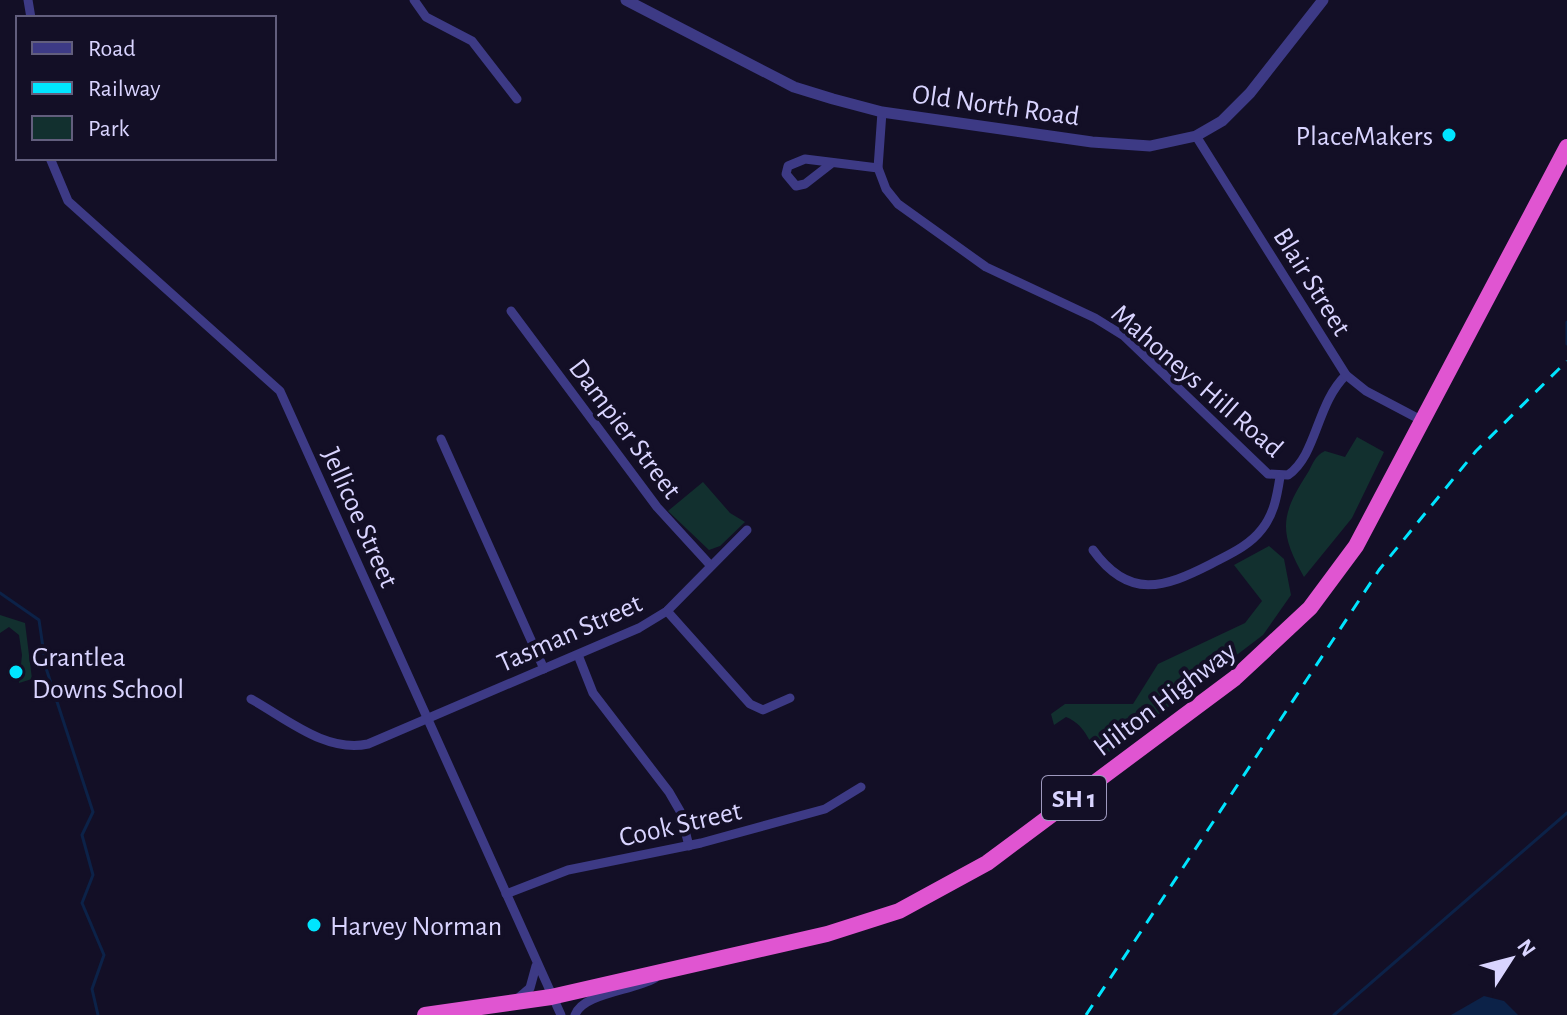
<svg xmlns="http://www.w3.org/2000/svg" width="1567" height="1015" font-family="'Alegreya Sans',sans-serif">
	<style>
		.green { fill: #12302f }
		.water { fill: #0c2248 }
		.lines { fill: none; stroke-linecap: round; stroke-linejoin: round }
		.stream { stroke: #0c2248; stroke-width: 3 }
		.minor { stroke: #3d3a85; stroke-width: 9 }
		.tertiary { stroke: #3d3a85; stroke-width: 11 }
		.trunk { stroke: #e055d1; stroke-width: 16 }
		.rail { stroke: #00e5ff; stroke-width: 3; stroke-dasharray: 12 10; stroke-linecap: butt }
		.poi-dot { fill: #00e5ff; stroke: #130f26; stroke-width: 3 }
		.labels { text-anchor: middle; stroke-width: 8; stroke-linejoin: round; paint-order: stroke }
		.shield { fill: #130f26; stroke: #9e99be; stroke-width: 2 }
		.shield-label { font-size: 26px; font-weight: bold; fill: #d9d4ff }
		.street-label { font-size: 28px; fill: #d9d4ff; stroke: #130f26 }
		.poi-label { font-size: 28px; fill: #d9d4ff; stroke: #130f26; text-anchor: start }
	</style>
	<rect width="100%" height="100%" fill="#130f26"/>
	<g class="green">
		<path d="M1357 437 1384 452 1352 518 1304 577C1280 534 1279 517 1307 474 1313 465 1314 456 1325 451L1345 457Z"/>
		<polygon points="703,482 730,513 745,522 720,546 709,550 668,511"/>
		<path d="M1269 546 1284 559 1291 595 1263 635 1105 755C1087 747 1089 726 1066 717L1054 725 1051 714 1065 704H1133L1158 664 1245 623 1262 601 1234 565Z"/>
		<polygon points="0,615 25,623 32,679 19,683 22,655 19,635 9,627 0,633"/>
	</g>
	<polygon class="water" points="1484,996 1504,1001 1518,1015 1451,1015"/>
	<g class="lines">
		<g class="stream">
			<polyline points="1567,322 1567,344"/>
			<polyline points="0,593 39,620 46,668 93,812 82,835 93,875 82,903 104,955 92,989 98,1015"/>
			<polyline points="1334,1015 1567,813"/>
		</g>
		<g class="minor">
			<polyline points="28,0 31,18"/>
			<polyline points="414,0 426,17 472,41 517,99"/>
			<path d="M882 112 878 168 886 189 898 204 986 267 1095 318 1124 336 1268 474 1288 475C1317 455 1316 404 1346 375"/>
			<polyline points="1196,136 1346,375 1366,391 1421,420"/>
			<polyline points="50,158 68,201 280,391 561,1015"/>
			<polyline points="832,163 805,184 796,186 786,174 788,166 805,159 878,168"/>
			<polyline points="511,311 657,507 711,566"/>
			<polyline points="441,439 544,669"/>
			<path d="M1093 550C1129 600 1164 588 1211 564 1230 554 1249 546 1262 529 1274 514 1277 496 1280 477"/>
			<polyline points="667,611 750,704 763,710 790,698"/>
			<polyline points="578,655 593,693 669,792 680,811 689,846"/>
			<path d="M251 699C287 719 326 753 368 744L639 628 667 611 747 530"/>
			<polyline points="506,894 568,870 701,843 825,809 861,787"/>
			<polyline points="516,1000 530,988 536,966"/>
			<path d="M575 1015C583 993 632 991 655 978"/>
		</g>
		<polyline class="tertiary" points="626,0 794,87 833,99 882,112 1092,142 1150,146 1196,136 1222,121 1250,93 1323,0"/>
		<polyline class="trunk" points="425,1015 551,997 827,934 899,911 987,863 1235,678 1310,608 1356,546 1567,147"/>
		<polyline class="rail" points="1086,1015 1379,570 1476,451 1567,361"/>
	</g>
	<g class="poi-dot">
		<circle cx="1449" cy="135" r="8"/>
		<circle cx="16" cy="672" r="8"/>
		<circle cx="314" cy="925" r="8"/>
	</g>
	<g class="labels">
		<rect class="shield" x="1042" y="776" width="64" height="44" rx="6"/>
		<g class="shield-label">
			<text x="1074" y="807">SH 1</text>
		</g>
		<g class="street-label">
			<text transform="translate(996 104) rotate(8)" y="10">Old North Road</text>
			<text transform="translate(1313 281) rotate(58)" y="10">Blair Street</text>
			<text transform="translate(1198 380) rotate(41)" y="10">Mahoneys Hill Road</text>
			<text transform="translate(626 428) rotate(53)" y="10">Dampier Street</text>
			<text transform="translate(361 517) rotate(66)" y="10">Jellicoe Street</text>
			<text transform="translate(569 632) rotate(-24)" y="10">Tasman Street</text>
			<text transform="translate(1164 698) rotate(-37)" y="10">Hilton Highway</text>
			<text transform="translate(680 823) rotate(-13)" y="10">Cook Street</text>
		</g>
		<g class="poi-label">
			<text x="1433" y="145" text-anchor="end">PlaceMakers</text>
			<text x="32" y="666">Grantlea<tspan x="32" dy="32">Downs School</tspan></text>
			<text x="330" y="935">Harvey Norman</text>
		</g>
	</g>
	<rect x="16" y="16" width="260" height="144" fill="#130f26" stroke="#625e7d" stroke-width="2"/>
	<rect x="32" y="42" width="40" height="12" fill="#3d3a85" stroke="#625e7d" stroke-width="2"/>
	<text x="88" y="56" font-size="24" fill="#d9d4ff">Road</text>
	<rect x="32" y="82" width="40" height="12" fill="#00e5ff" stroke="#625e7d" stroke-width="2"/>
	<text x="88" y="96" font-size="24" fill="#d9d4ff">Railway</text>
	<rect x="32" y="116" width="40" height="24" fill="#12302f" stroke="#625e7d" stroke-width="2"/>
	<text x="88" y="136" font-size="24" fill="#d9d4ff">Park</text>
	<g transform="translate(1511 959) rotate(54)" stroke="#130f26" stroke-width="6" paint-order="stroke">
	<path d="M0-6L14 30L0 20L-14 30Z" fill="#d9d4ff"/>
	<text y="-12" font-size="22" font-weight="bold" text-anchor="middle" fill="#d9d4ff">N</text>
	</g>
</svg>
